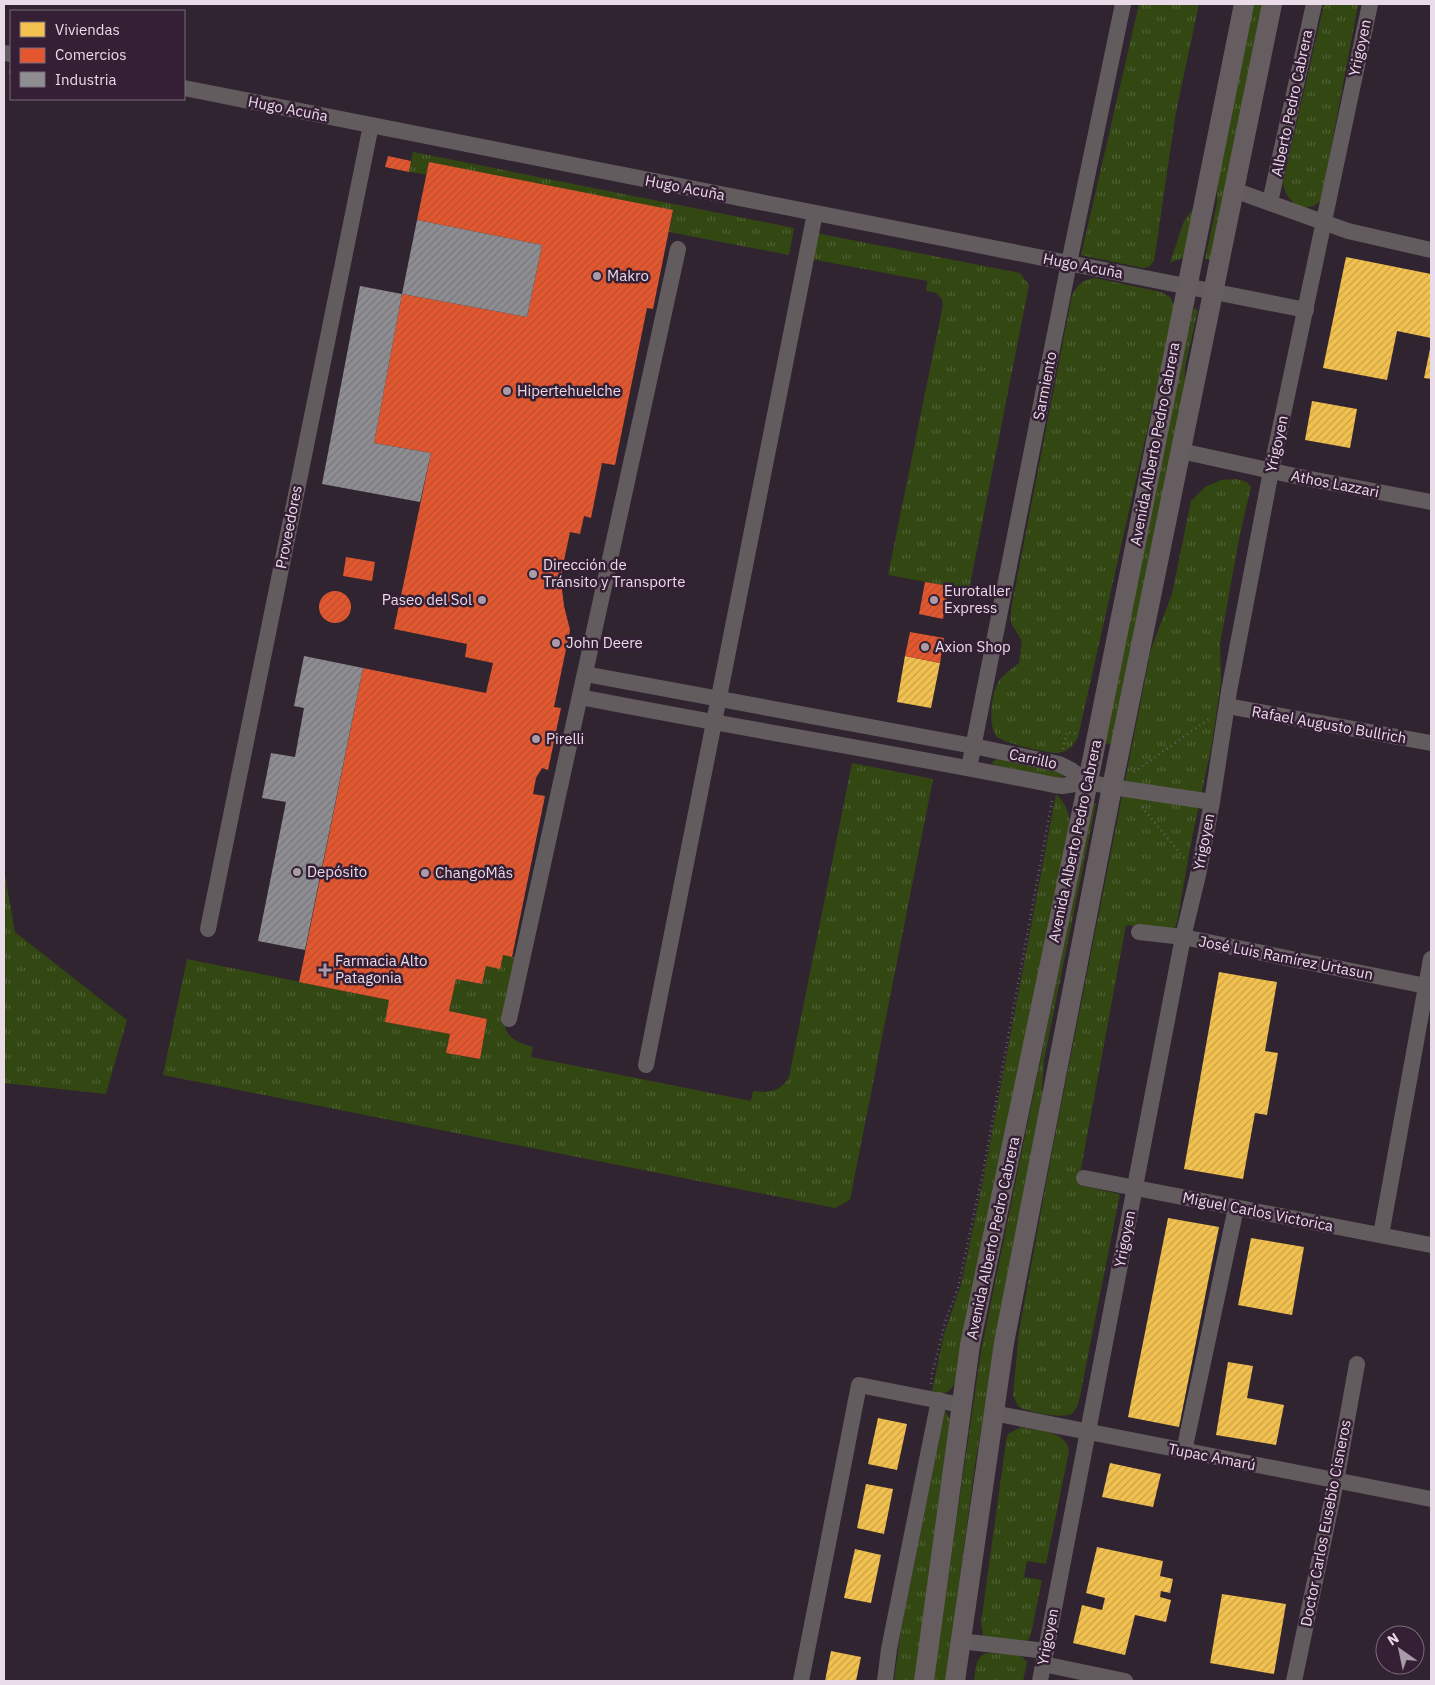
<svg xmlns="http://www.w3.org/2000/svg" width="1435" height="1685" font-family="'IBM Plex Sans',sans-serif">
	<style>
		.grass { fill: url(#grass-tufts) }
		.homes { fill: url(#homes-hatch) }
		.shops { fill: url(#shops-hatch) }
		.industry { fill: url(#industry-hatch) }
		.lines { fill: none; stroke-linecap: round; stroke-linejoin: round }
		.path { stroke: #686065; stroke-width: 2.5; stroke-dasharray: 1 4; stroke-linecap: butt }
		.minor { stroke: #635c5e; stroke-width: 16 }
		.major { stroke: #665d60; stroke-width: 20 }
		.poi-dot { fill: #a99ba8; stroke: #351f34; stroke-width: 2 }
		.labels { text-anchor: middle; stroke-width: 5; stroke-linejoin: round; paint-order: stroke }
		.street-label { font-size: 15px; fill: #eadbe9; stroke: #351f34 }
		.poi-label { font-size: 15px; fill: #eadbe9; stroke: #351f34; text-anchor: start }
	</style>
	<defs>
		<pattern id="grass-tufts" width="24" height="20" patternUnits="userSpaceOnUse" patternTransform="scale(1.25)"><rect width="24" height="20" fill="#324712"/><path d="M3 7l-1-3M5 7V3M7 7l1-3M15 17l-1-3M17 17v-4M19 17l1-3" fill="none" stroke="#506134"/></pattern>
		<pattern id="homes-hatch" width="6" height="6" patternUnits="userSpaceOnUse" patternTransform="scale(1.25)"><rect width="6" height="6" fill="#f2c14e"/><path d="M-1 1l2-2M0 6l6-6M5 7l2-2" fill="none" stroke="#c7a14c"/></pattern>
		<pattern id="shops-hatch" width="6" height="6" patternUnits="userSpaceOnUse" patternTransform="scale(1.25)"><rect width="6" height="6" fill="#e4572e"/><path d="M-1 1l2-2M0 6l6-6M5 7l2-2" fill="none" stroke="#b55135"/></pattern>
		<pattern id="industry-hatch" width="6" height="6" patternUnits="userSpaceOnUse" patternTransform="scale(1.25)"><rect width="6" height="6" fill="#8d8d92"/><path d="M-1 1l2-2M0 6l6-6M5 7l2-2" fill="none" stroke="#78767b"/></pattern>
	</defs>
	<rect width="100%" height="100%" fill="#302430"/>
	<g class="grass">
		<polygon points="1139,4 1199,4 1176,112 1154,261 1149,267 1143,268 1081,255"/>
		<polygon points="1250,4 1263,4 1210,260 1205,259 1217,203 1218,163"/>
		<path d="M1324 4 1358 5 1321 201C1304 216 1285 202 1283 182Z"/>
		<polygon points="413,152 794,228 789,255 669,232 673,211 409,172"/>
		<polygon points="1198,202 1183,258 1170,263 1184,221"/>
		<polygon points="816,233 1020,273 1029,285 969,590 888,575 943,305 942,299 936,293 926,291 927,281 811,259"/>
		<path d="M1095 278 1161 292 1170 297 1175 307 1078 737C1074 745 1068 752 1058 753 1050 754 1000 742 996 736 988 724 991 693 999 681 1004 674 1012 669 1019 663L1022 641 1011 623V609L1072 295C1078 284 1083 280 1095 278Z"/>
		<polygon points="1195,308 1198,311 1185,366 1185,402 1115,745 1104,743 1193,310"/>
		<path d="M1236 479 1247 482 1251 487 1239 539 1220 644 1221 681 1212 744 1192 838 1177 922 1175 928 1168 930 1126 925 1078 1185 1120 1194 1079 1401C1077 1406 1076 1411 1071 1414 1064 1419 1024 1412 1018 1406 1016 1403 1015 1399 1013 1395L1019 1332 1052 1151 1151 649 1172 594 1191 501 1205 487 1221 480Z"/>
		<polygon points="997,759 1059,771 1064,776 1058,778 994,765 992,762"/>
		<path d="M852 763 933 779 850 1200 835 1208 163 1075 187 959 389 1000 385 1022 450 1034 446 1053 479 1059 487 1019 449 1011 456 979 482 984 486 966 503 955 517 958 504 1023C507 1039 519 1043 533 1047L531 1057 751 1101 753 1091C768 1093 781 1092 789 1077Z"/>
		<path d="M1056 794C1068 805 1070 817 1070 832L954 1385 950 1390 944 1394 932 1391 944 1334 961 1285 983 1180Z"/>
		<polygon points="1093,803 1096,803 1044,1060 1040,1120 1006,1285 975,1465 946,1681 933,1681 981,1351"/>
		<polygon points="4,870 15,932 127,1020 106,1094 4,1083"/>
		<polygon points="945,1411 950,1419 915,1681 894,1681 901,1630"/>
		<path d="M1021 1427C1038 1431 1066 1430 1069 1451L1046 1564 1027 1561 1024 1577 1042 1580 1031 1634 1028 1640 1022 1643 983 1636 981 1623 1006 1441 1008 1434Z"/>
		<path d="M986 1653 1020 1655 1027 1662 1023 1681H974C976 1670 974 1659 986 1653Z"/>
	</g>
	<g class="homes">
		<polygon points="1346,257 1431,274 1431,338 1397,331 1387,380 1323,368"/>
		<polygon points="1430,349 1431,349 1431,379 1424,378"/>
		<polygon points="1312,401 1357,409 1350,448 1305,440"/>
		<polygon points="905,656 940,663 931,708 897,702"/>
		<polygon points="1219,972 1277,982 1265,1051 1278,1053 1267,1115 1255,1113 1243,1179 1184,1169"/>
		<polygon points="1168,1218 1219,1227 1179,1427 1128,1417"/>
		<polygon points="1251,1238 1304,1247 1292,1315 1238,1305"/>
		<polygon points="1228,1362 1253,1366 1247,1398 1284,1405 1276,1445 1216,1435"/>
		<polygon points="878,1418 907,1424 897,1470 868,1464"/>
		<polygon points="1110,1463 1161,1474 1153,1507 1102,1497"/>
		<polygon points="866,1484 893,1489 884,1534 857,1528"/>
		<polygon points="1097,1547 1163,1561 1160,1576 1173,1579 1170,1593 1161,1591 1160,1597 1171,1600 1166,1622 1135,1615 1125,1655 1073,1643 1082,1605 1102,1610 1105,1598 1086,1593"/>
		<polygon points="855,1549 881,1555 871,1603 844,1598"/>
		<polygon points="1222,1594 1286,1604 1274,1674 1210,1663"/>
		<polygon points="831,1651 861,1657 856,1681 825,1681"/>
	</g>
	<g class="shops">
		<polygon points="388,156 411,161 409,172 385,167"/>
		<polygon points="429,162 673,210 653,309 647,308 615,465 602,463 591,518 584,516 580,534 570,532 562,570 561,581 564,606 570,630 554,707 561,708 548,770 542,768 536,778 533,794 545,796 512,957 503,955 500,969 486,966 482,984 456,979 449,1011 487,1019 480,1059 446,1053 450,1034 385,1022 389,1000 299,982 363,668 486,693 493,663 465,657 467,644 394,629 431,453 374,443 402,294 527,317 542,245 417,220"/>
		<polygon points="346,557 375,562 372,581 343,576"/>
		<polygon points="925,582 949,586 943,619 919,614"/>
		<circle cx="335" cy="607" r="16"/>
		<polygon points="910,632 944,638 940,663 905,656"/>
	</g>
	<g class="industry">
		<polygon points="417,220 542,245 527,317 402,294"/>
		<polygon points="360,286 402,294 374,443 431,453 420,502 322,484"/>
		<polygon points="304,656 363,668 305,950 258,941 286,802 262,798 271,753 295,757 304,708 294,706"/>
	</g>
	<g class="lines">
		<g class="path">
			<polyline points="4,71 11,72"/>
			<polyline points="1063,749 1067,732 1079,734"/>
			<polyline points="1134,772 1209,719"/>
			<polyline points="1142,807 1185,859"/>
			<polyline points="931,1384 932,1374 946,1319 958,1288 983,1172 1052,801"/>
		</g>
		<g class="minor">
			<polyline points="4,53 11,54"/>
			<polyline points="184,88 1306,310"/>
			<polyline points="1234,190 1348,231 1431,250"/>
			<polyline points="1270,202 1314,4"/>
			<polyline points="1181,451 1295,476 1431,502"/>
			<polyline points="585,674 973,746 1059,764 1071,770 1088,782"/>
			<path d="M580 697C738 728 896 753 1054 785L1062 786 1088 782 1112 787 1212 802"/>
			<polyline points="1227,706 1431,743"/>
			<polyline points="969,768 1069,263 1123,4"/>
			<polyline points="208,929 371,125"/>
			<polyline points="1139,932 1183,937 1431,987"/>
			<polyline points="509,1019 678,249"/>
			<polyline points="646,1065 815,213"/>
			<polyline points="1084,1178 1431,1245"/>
			<polyline points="1381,1235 1431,959"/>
			<polyline points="993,1413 1431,1499"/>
			<polyline points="1184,1451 1236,1208"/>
			<polyline points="960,1641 1046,1651"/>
			<polyline points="1043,1664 1125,1681"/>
			<polyline points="801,1681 859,1385 961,1405"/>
			<polyline points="885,1681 889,1649 939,1400"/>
			<polyline points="1040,1681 1183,937 1198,875 1212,802 1229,691 1271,471 1370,4"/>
			<polyline points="1294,1681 1336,1481 1357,1364"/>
		</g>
		<g class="major">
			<polyline points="924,1681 970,1345 1083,806 1244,4"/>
			<polyline points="955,1681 1004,1343 1112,787 1272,4"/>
		</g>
	</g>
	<g class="poi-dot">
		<circle cx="597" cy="276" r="5"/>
		<circle cx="507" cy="391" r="5"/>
		<circle cx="533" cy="574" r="5"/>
		<circle cx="482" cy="600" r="5"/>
		<circle cx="934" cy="600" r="5"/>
		<circle cx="556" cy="643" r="5"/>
		<circle cx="925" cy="647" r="5"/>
		<circle cx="536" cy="739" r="5"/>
		<circle cx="297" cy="872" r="5"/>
		<circle cx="425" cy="873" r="5"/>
		<path d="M322.5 962.5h5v5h5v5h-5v5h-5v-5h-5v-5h5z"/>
	</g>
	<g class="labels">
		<g class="street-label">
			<text transform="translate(1360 48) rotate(-78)" y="5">Yrigoyen</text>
			<text transform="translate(1292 103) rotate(-78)" y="5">Alberto Pedro Cabrera</text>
			<text transform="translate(288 109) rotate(11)" y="5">Hugo Acuña</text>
			<text transform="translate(685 188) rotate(11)" y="5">Hugo Acuña</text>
			<text transform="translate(1083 266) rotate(11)" y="5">Hugo Acuña</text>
			<text transform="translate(1045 386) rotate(-79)" y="5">Sarmiento</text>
			<text transform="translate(1155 444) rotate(-79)" y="5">Avenida Alberto Pedro Cabrera</text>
			<text transform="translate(1277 444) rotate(-78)" y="5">Yrigoyen</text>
			<text transform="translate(1335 484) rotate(11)" y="5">Athos Lazzari</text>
			<text transform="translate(289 527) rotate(-79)" y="5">Proveedores</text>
			<text transform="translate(1329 725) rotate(10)" y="5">Rafael Augusto Bullrich</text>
			<text transform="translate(1033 759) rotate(12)" y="5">Carrillo</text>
			<text transform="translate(1075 841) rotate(-78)" y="5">Avenida Alberto Pedro Cabrera</text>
			<text transform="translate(1204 842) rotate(-79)" y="5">Yrigoyen</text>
			<text transform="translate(1286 958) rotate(11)" y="5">José Luis Ramírez Urtasun</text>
			<text transform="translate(1258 1212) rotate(11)" y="5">Miguel Carlos Victorica</text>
			<text transform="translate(993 1238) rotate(-78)" y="5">Avenida Alberto Pedro Cabrera</text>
			<text transform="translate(1125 1239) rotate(-79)" y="5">Yrigoyen</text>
			<text transform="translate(1212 1457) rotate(11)" y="5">Tupac Amarú</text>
			<text transform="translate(1326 1523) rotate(-79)" y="5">Doctor Carlos Eusebio Cisneros</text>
			<text transform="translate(1048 1637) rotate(-79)" y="5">Yrigoyen</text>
		</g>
		<g class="poi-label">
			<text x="607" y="281">Makro</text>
			<text x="517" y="396">Hipertehuelche</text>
			<text x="543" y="570">Dirección de<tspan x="543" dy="17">Tránsito y Transporte</tspan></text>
			<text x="944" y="596">Eurotaller<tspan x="944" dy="17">Express</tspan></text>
			<text x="472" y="605" text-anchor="end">Paseo del Sol</text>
			<text x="566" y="648">John Deere</text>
			<text x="935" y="652">Axion Shop</text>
			<text x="546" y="744">Pirelli</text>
			<text x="307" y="877">Depósito</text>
			<text x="435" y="878">ChangoMâs</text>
			<text x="335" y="966">Farmacia Alto<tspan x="335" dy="17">Patagonia</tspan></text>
		</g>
	</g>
	<rect width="1435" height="1685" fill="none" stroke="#eadbe9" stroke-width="10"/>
	<rect x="10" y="10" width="175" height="90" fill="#351f34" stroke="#7d6a7c"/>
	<rect x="20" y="22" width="25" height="15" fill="#f2c14e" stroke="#7d6a7c"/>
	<text x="55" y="35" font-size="15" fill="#eadbe9">Viviendas</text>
	<rect x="20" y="48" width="25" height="15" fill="#e4572e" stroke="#7d6a7c"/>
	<text x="55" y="60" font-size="15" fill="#eadbe9">Comercios</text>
	<rect x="20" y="72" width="25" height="15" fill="#8d8d92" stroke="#7d6a7c"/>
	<text x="55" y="85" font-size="15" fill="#eadbe9">Industria</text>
	<g transform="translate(1400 1650) rotate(327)"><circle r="24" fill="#351f34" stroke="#7d6a7c"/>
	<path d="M0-4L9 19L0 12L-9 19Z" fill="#a99ba8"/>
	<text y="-8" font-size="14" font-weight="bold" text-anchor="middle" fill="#eadbe9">N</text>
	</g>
</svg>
